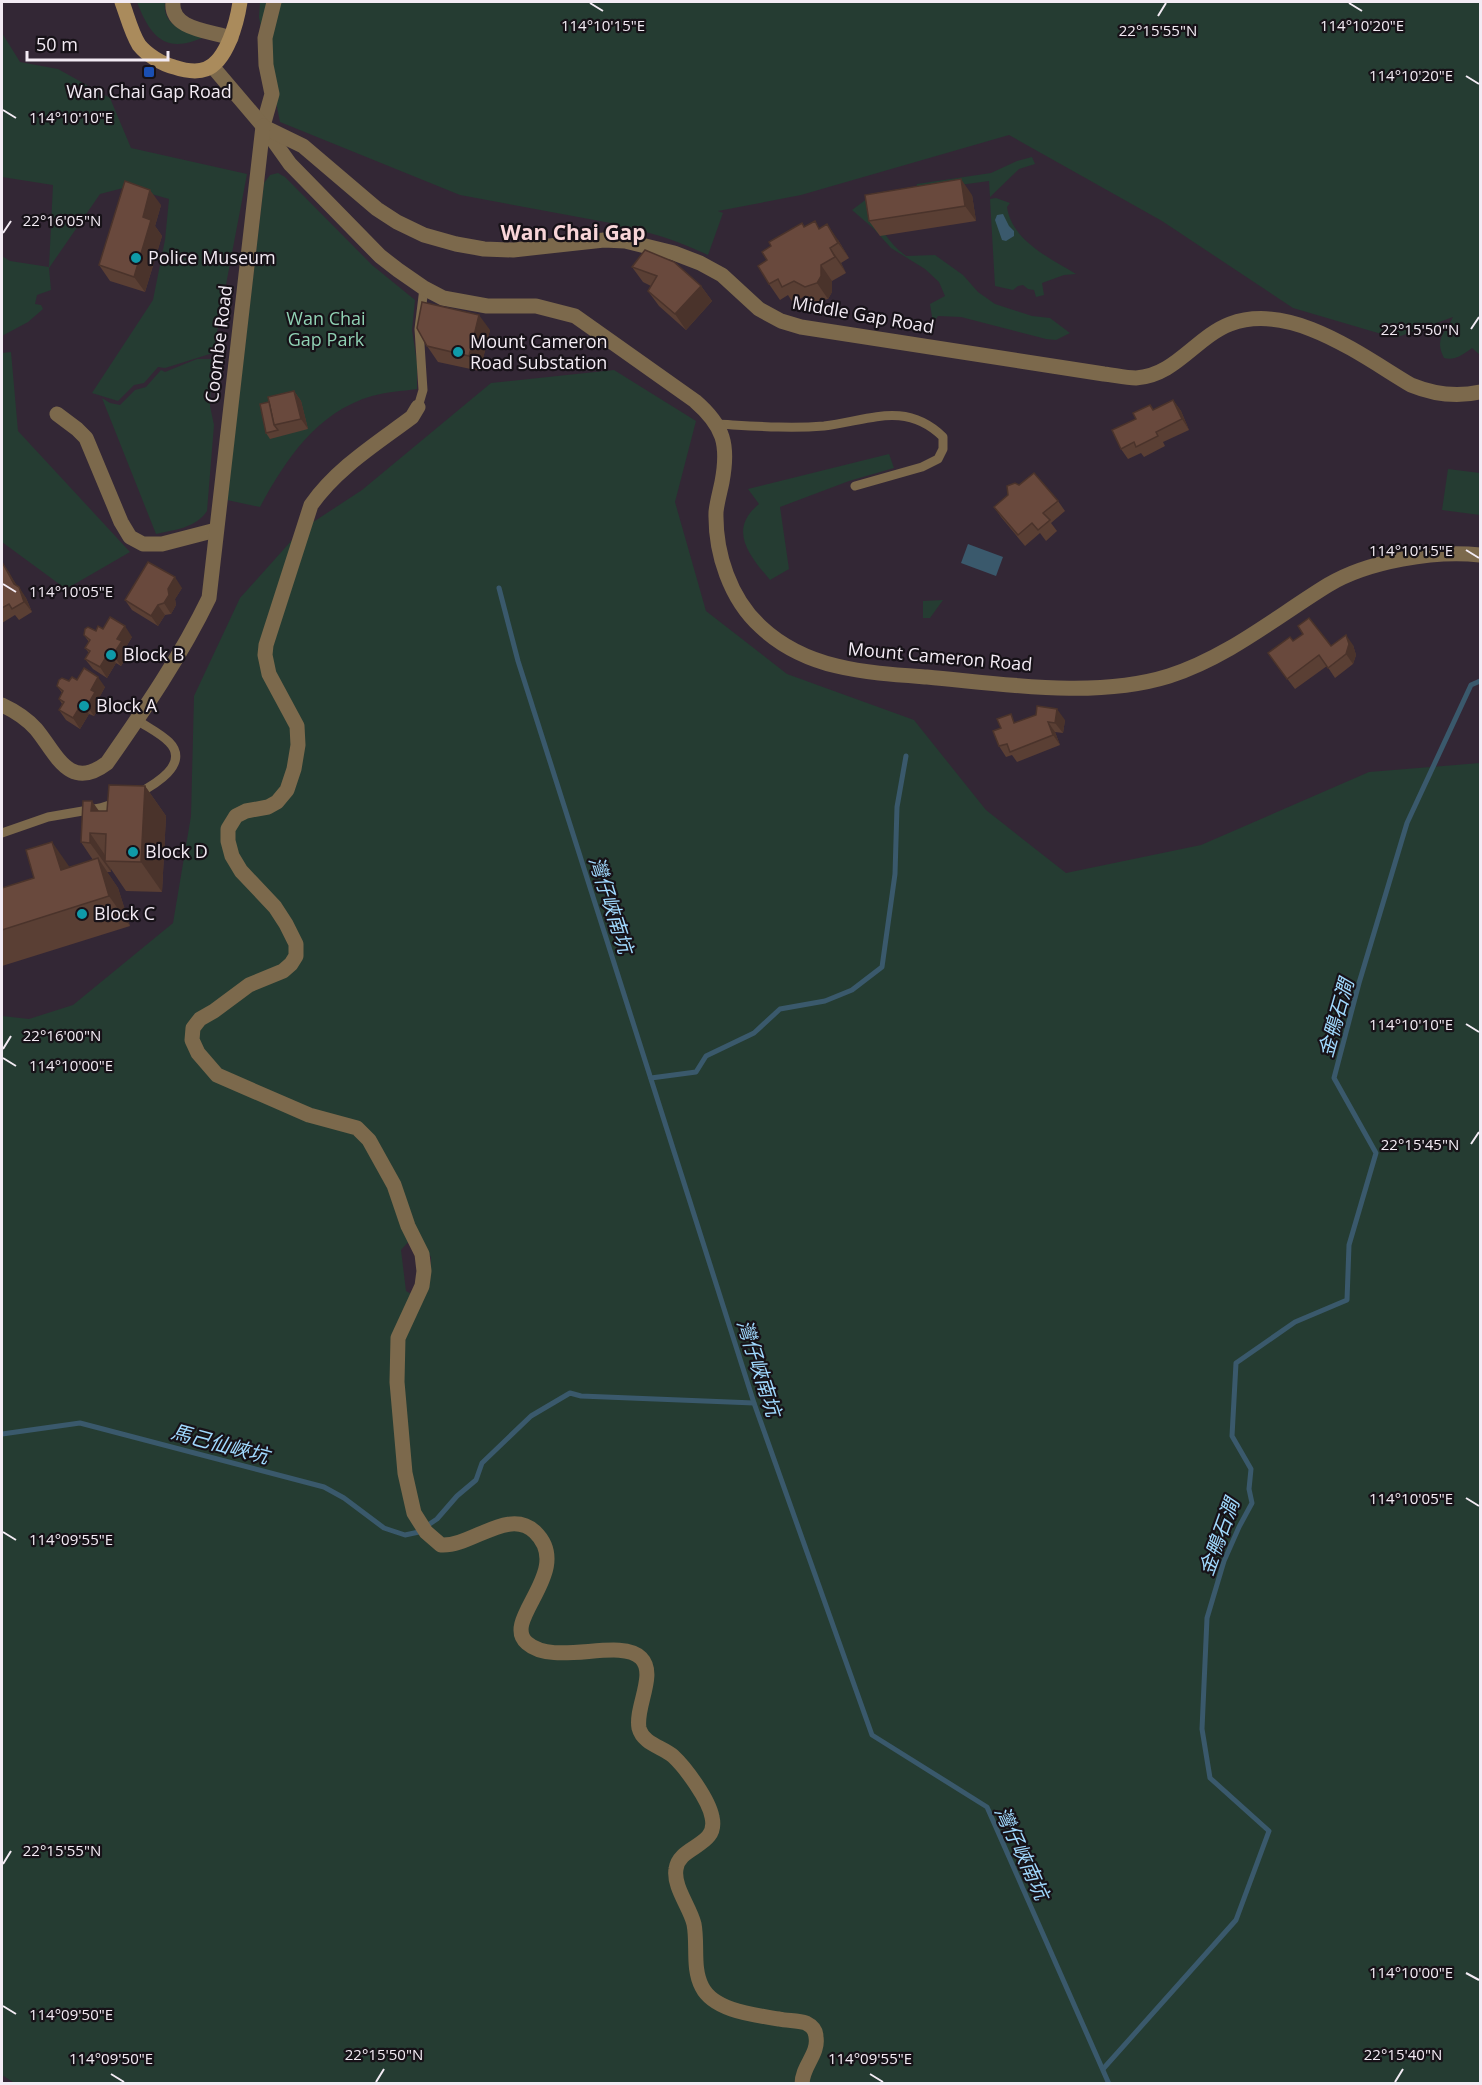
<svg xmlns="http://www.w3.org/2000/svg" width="1482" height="2085" font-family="'Open Sans','Noto Sans TC',sans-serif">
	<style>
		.green { fill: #253c32; fill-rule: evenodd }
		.water { fill: #3a596c }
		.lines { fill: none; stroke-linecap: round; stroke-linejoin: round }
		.stream { stroke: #3a596c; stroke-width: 5 }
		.service { stroke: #7c694c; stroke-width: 9 }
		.pedestrian { stroke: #7c694c; stroke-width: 15 }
		.minor { stroke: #7c694c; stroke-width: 15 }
		.secondary { stroke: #aa8b5c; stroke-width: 15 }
		.wall { fill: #5a3f34 }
		.shaded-wall { fill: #4a332b }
		.building { fill: #69493d; stroke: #4a332b; stroke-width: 1.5 }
		.ticks { fill: none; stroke: #f3ebf4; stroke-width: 2 }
		.transit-dot { fill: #1a4fb4; stroke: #171218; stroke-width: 2 }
		.culture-dot { fill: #0f9aa8; stroke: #171218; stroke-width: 2 }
		.labels { text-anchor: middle; stroke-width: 4.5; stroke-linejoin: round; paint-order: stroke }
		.poi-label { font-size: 18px; fill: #f3ebf4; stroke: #171218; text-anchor: start }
		.street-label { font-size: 18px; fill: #f3ebf4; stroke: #171218 }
		.park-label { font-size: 18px; fill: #90d2b4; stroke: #171218 }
		.water-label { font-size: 20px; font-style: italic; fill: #a0d9fe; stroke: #171218 }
		.quarter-label { font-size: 21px; font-weight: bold; fill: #f8d5d8; stroke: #171218 }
		.ticks-label { font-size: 15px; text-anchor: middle; fill: #f3ebf4; stroke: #171218; stroke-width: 4.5; stroke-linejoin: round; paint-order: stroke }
	</style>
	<rect width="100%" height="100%" fill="#332735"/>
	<g class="green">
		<path d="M137 2H165C162 26 185 32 204 37 165 55 150 36 137 2Z"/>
		<path d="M260 2H1480V355L1472 348C1464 354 1455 361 1444 358 1434 338 1445 334 1453 317L1395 338 1293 308 1162 221 1009 135 801 195 718 211 723 213 708 255C680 242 647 229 616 228V224L460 195 280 122 259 17Z"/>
		<polygon points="2,33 20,62 58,69 110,98 131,148 247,174 213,353 165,368 158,367 144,383 134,385 118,401 92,393 153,300 165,240 169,199 127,187 100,194 49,268 51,290 37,295 35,304 41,305 43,309 28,322 2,336 2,256 10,261 49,267 53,185 2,177"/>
		<polygon points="1032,157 1035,164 1019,169 990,197 989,181 915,191 917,184 991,173 1017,161"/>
		<path d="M278 173 285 177 372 265 415 300 412 330 417 363V389C402 391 386 392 372 396 317 412 286 459 260 507L227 500 264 183 270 175Z"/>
		<path d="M868 198C878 223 884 239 906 256L935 255 963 275 978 292 995 304 1032 316 1050 318 1070 333 1056 340 1046 339 961 317 938 316 933 323 930 304 945 296 939 282 925 269 891 248 874 229 852 210Z"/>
		<path d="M996 198 1010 203 1007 207C1012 241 1050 258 1076 274L1064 275 1042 283 1044 295 1036 297 1034 290 1028 289 1023 285 1018 286 1013 290 995 286 990 199Z"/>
		<polygon points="11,352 18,431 130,552 66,589 2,542 2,353"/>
		<path d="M197 359H212L210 406 214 425 207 511C196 528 174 530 156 534L102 398 110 403 120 405 135 390 146 387 161 370 165 372Z"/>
		<path d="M614 370 696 421 675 502 706 611 787 674 914 720 986 810 1066 873 1201 845 1369 772 1480 763V2083L16 2084 2 2075V1016L29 1019 73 1005 173 923 191 816 194 696 240 598 301 530 362 490 491 383ZM410 1240 418 1241 431 1257V1274L420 1299 406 1291 401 1250Z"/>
		<path d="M889 454 894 468 849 481 780 507 789 569 770 580C750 556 727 530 759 504L748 489Z"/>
		<polygon points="1448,469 1480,473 1480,515 1442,510"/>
		<polygon points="943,600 930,618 923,618 923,601"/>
	</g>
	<g class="water">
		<polygon points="1003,214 1009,226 1014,231 1014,236 1006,241 1002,240 995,220 997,215"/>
		<polygon points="968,544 1003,557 996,576 961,563"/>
	</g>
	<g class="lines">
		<g class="stream">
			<polyline points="499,588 518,661 754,1403 872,1735 987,1807 1109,2084"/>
			<polyline points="651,1078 696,1072 706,1056 754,1033 780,1009 825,1001 852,990 882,967 895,874 897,807 906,756"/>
			<polyline points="2,1434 80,1423 324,1487 344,1498 384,1528 405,1535 419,1532"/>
			<polyline points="428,1525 437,1519 457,1496 476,1480 482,1463 531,1416 570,1393 581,1396 754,1403"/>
			<polyline points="1103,2069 1236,1920 1269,1831 1210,1778 1202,1729 1207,1618 1224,1561 1239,1527 1252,1503 1249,1489 1251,1469 1232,1436 1236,1363 1295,1322 1347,1300 1349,1245 1376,1153 1334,1078 1359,983 1407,823 1471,685 1480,681"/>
		</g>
		<g class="service">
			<polyline points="418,407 423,390 419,329 424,288"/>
			<path d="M717 424C753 426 789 429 824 426 868 421 905 400 943 437V449L938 459 922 467 855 486"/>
			<path d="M137 720C147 727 160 733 169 742 191 764 154 785 137 794"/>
			<polyline points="2,833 48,817 100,808 119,802"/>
		</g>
		<g class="pedestrian">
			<path d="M173 2C170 30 211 31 231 38"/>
			<polyline points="263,126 272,94 266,65 265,38 274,2"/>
			<path d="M418 407 412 417C376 444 337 468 311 505L266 645 265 655 269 674 297 726 298 745 294 769 287 790 277 802 268 807 246 811 236 816 228 829V841L232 856 241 871 275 907 286 924 296 944V956L291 964 283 971 249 985 214 1011 200 1019 193 1028 192 1040 198 1053 217 1075 309 1115 357 1128 369 1140 394 1185 408 1226 422 1254 424 1271 422 1286 398 1338 397 1382 405 1473 414 1513 426 1532 441 1545C471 1547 509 1507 535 1532 575 1571 500 1620 527 1643 554 1667 620 1637 641 1658 657 1674 635 1707 639 1728 643 1744 663 1747 673 1756 686 1768 709 1800 712 1817 719 1847 679 1845 676 1869 673 1887 690 1907 694 1924 698 1945 692 1968 702 1987 714 2011 755 2015 779 2019 788 2021 798 2020 806 2023 812 2026 816 2030 816 2037 819 2054 802 2066 802 2084"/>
		</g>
		<g class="minor">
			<path d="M212 66 263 126 290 164 380 256 398 270 424 288 443 298 487 306H536L575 316 695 401C724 426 729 445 722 482 720 492 717 502 716 512 715 553 730 599 761 627 807 670 868 673 927 677 1005 684 1095 699 1169 676 1228 657 1276 617 1328 585 1368 561 1435 550 1480 555"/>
			<path d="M266 128 303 146 377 209 397 222 424 235 456 244 484 249 513 250 604 240 625 241 674 253 700 263 722 275 759 309 781 321 801 327 1104 374C1114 375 1125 378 1136 378 1175 376 1196 337 1230 324 1291 301 1362 356 1411 385 1433 394 1458 397 1480 392"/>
			<polyline points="57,414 77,429 86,438 121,522 130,537 143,544 162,544 216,530"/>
			<path d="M2 705C15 711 26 718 36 729 56 753 69 792 107 763 144 710 181 656 209 598L263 126"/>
		</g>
		<path class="secondary" d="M122 2C127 15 131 32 139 45 147 55 162 64 174 67 183 70 196 73 206 69 227 61 237 22 240 2"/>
	</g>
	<g class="wall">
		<polygon points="972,195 976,221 880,236 869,221"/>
		<polygon points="161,205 155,226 162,236 145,292 110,281 99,265"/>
		<polygon points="802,223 805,227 820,229 838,240 849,258 841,263 846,273 832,281 832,292 828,299 816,302 805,296 793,303 788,295 780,300 769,284 771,246"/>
		<polygon points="632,267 701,286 712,301 686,330 659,306 648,291 651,286 643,282"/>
		<polygon points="490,330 480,371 438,362 427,346"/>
		<polygon points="294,391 301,401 308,429 270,439 266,433 269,402"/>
		<polygon points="1173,400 1181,411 1189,430 1163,442 1165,446 1144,457 1141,453 1128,459 1121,449 1136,419 1150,405 1154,410"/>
		<polygon points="1058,501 1065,511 1051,523 1057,531 1046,541 1040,533 1025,546 1001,517 994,507"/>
		<polygon points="2,562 17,586 26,598 32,612 19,620 15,615 2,623"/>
		<polygon points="182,588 175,599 176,605 171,614 165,615 158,626 132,610 125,600"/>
		<polygon points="103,629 132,637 126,647 129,652 121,666 116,663 107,678 93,669 85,659 89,653 85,648 89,642 84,635 96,631"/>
		<polygon points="1293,641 1331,646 1353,645 1356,655 1353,664 1335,678 1327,666 1295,689 1268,653"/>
		<polygon points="77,680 105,687 99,698 102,702 94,716 89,714 80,729 66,720 59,710 62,704 59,699 62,693 57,686 69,681"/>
		<polygon points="1065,720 1063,733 1055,732 1060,745 1017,762 1012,755 1006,757 999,746 1017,722"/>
		<polygon points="145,786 166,816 162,892 126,891 111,869 111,872 107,872 118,888 130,926 2,966 2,888 93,860 81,842 98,811 107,811"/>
	</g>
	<g class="shaded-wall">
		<polygon points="961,179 972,195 976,221 965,206"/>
		<polygon points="150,190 161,205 155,226 162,236 145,292 134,277 143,217"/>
		<polygon points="827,224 838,240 849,258 838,243"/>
		<polygon points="830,248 841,263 846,273 835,257"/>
		<polygon points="821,265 832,281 832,292 828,299 817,283"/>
		<polygon points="701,286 712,301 686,330 675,314"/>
		<polygon points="479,315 490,330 480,371 469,356"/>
		<polygon points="294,391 301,401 308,429 301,419"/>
		<polygon points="1173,400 1181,411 1189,430 1182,419"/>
		<polygon points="2,562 9,572 21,594 19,587 26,598 32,612 24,602"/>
		<polygon points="175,577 182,588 175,599 176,605 171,614 164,603 168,589"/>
		<polygon points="158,605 165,615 158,626 151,616"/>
		<polygon points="125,626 132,637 126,647 129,652 121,666 113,655 117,639"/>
		<polygon points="1346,635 1353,645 1356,655 1353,664 1346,654"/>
		<polygon points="109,652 116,663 107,678 100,667"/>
		<polygon points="98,677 105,687 99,698 102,702 94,716 87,706 91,690"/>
		<polygon points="82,703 89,714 80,729 73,718"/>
		<polygon points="1057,709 1065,720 1063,733 1055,723"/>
		<polygon points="1048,722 1055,732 1060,745 1053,735"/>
		<polygon points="145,786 166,816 162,892 141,862"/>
		<polygon points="92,801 113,831 91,811"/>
		<polygon points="90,833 109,861 105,861 111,869 111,872 90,843"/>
		<polygon points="52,842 73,872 61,870"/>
		<polygon points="98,858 118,888 130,926 109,896"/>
	</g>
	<g class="building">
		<polygon points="961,179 965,206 869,221 865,195"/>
		<polygon points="125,181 150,190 143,217 151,220 134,277 99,265"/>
		<polygon points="815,221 819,229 827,224 838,243 830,248 835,257 821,265 821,276 817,283 805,287 794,281 782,287 778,279 769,284 758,266 767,260 762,252 771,246 769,242 802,223 804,227"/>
		<polygon points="645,250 674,262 701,286 675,314 648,291 657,276 632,267"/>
		<polygon points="422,302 479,315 469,356 427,346 417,328"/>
		<polygon points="294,391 301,419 274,425 268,397"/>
		<polygon points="1173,400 1182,419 1156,432 1158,436 1136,447 1134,442 1121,449 1112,430 1136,419 1133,413 1150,405 1153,410"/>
		<polygon points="269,402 274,425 278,430 266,433 260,404"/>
		<polygon points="1034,473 1058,501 1043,513 1050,520 1038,530 1032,523 1018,535 994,507 1008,495 1007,486 1015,483 1019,485"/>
		<polygon points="2,562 14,584 19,587 24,602 12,609 9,604 2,608"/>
		<polygon points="148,562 175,577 168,589 169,595 164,603 158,605 151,616 125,600"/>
		<polygon points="110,617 125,626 117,639 122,641 113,655 109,652 100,667 85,659 90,651 85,648 90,640 84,635 85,629 88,627 96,631 98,626 103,629"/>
		<polygon points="1309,618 1331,646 1346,635 1349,644 1346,654 1328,668 1319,655 1287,679 1268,653 1290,637 1293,641 1303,634 1298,626"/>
		<polygon points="84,668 98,677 91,690 95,692 87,706 82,703 73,718 59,710 64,702 59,699 63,691 57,686 59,680 62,678 69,681 72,677 77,680"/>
		<polygon points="1037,706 1057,709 1055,723 1048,722 1053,735 1010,752 1007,744 999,746 993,731 1001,728 997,719 1011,714 1014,723 1036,715"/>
		<polygon points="109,785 145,786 141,862 105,861 106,834 90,833 90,843 81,842 83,801 92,801 91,811 107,811"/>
		<polygon points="52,842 61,870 98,858 109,896 2,930 2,888 34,878 26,850"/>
	</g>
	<path class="ticks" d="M590 3 603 11M1349 3 1362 11M1158 16 1166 3M1466 76 1479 84M3 110 16 118M3 233 11 221M1471 329 1479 317M1466 550 1479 558M3 584 16 592M1466 1024 1479 1032M3 1049 11 1036M3 1058 16 1066M1471 1144 1479 1132M1466 1498 1479 1506M3 1532 16 1540M3 1864 11 1851M1466 1973 1479 1980M3 2006 16 2014M111 2074 124 2082M870 2074 883 2082M376 2082 384 2069M1395 2082 1403 2069"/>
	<rect class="transit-dot" x="143" y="66" width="12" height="12" rx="3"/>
	<g class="culture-dot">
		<circle cx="136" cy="258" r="6"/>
		<circle cx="458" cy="352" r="6"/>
		<circle cx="111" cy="655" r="6"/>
		<circle cx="84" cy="706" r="6"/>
		<circle cx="133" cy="852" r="6"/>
		<circle cx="82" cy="914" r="6"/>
	</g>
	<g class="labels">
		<g class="poi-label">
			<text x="149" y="98" text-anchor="middle">Wan Chai Gap Road</text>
			<text x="148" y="264">Police Museum</text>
			<text x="470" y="348">Mount Cameron<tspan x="470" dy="21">Road Substation</tspan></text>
			<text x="123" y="661">Block B</text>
			<text x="96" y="712">Block A</text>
			<text x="145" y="858">Block D</text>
			<text x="94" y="920">Block C</text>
		</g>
		<g class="street-label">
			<text transform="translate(863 315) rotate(10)" y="6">Middle Gap Road</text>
			<text transform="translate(219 344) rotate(-83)" y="6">Coombe Road</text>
			<text transform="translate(940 657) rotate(5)" y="6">Mount Cameron Road</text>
		</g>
		<g class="park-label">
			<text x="326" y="325">Wan Chai<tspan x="326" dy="21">Gap Park</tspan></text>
		</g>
		<g class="water-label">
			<text transform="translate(611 905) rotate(72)" y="7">灣仔峽南坑</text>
			<text transform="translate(1336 1018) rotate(-74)" y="7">金鴨石澗</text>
			<text transform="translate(759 1368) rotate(72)" y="7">灣仔峽南坑</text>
			<text transform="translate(220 1444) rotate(15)" y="7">馬己仙峽坑</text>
			<text transform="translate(1219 1537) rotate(-70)" y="7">金鴨石澗</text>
			<text transform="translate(1022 1853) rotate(65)" y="7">灣仔峽南坑</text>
		</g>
		<g class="quarter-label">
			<text x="573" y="240">Wan Chai Gap</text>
		</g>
	</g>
	<g class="ticks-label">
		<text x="603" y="31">114°10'15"E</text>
		<text x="1362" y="31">114°10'20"E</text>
		<text x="1158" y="36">22°15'55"N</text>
		<text x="1411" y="81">114°10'20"E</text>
		<text x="71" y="123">114°10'10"E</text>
		<text x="62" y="226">22°16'05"N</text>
		<text x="1420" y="335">22°15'50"N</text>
		<text x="1411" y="556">114°10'15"E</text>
		<text x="71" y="597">114°10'05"E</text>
		<text x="1411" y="1030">114°10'10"E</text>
		<text x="62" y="1041">22°16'00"N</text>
		<text x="71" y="1071">114°10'00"E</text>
		<text x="1420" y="1150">22°15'45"N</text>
		<text x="1411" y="1504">114°10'05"E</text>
		<text x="71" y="1545">114°09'55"E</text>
		<text x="62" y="1856">22°15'55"N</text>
		<text x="1411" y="1978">114°10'00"E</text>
		<text x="71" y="2020">114°09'50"E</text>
		<text x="384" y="2060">22°15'50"N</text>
		<text x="1403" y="2060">22°15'40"N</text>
		<text x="111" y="2064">114°09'50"E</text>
		<text x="870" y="2064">114°09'55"E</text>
	</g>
	<rect width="1482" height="2085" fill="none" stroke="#f3ebf4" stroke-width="6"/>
	<path d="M27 51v9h141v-9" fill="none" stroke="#f3ebf4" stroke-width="3"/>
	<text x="36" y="51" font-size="18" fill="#f3ebf4" stroke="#171218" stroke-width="4.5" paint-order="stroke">50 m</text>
</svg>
